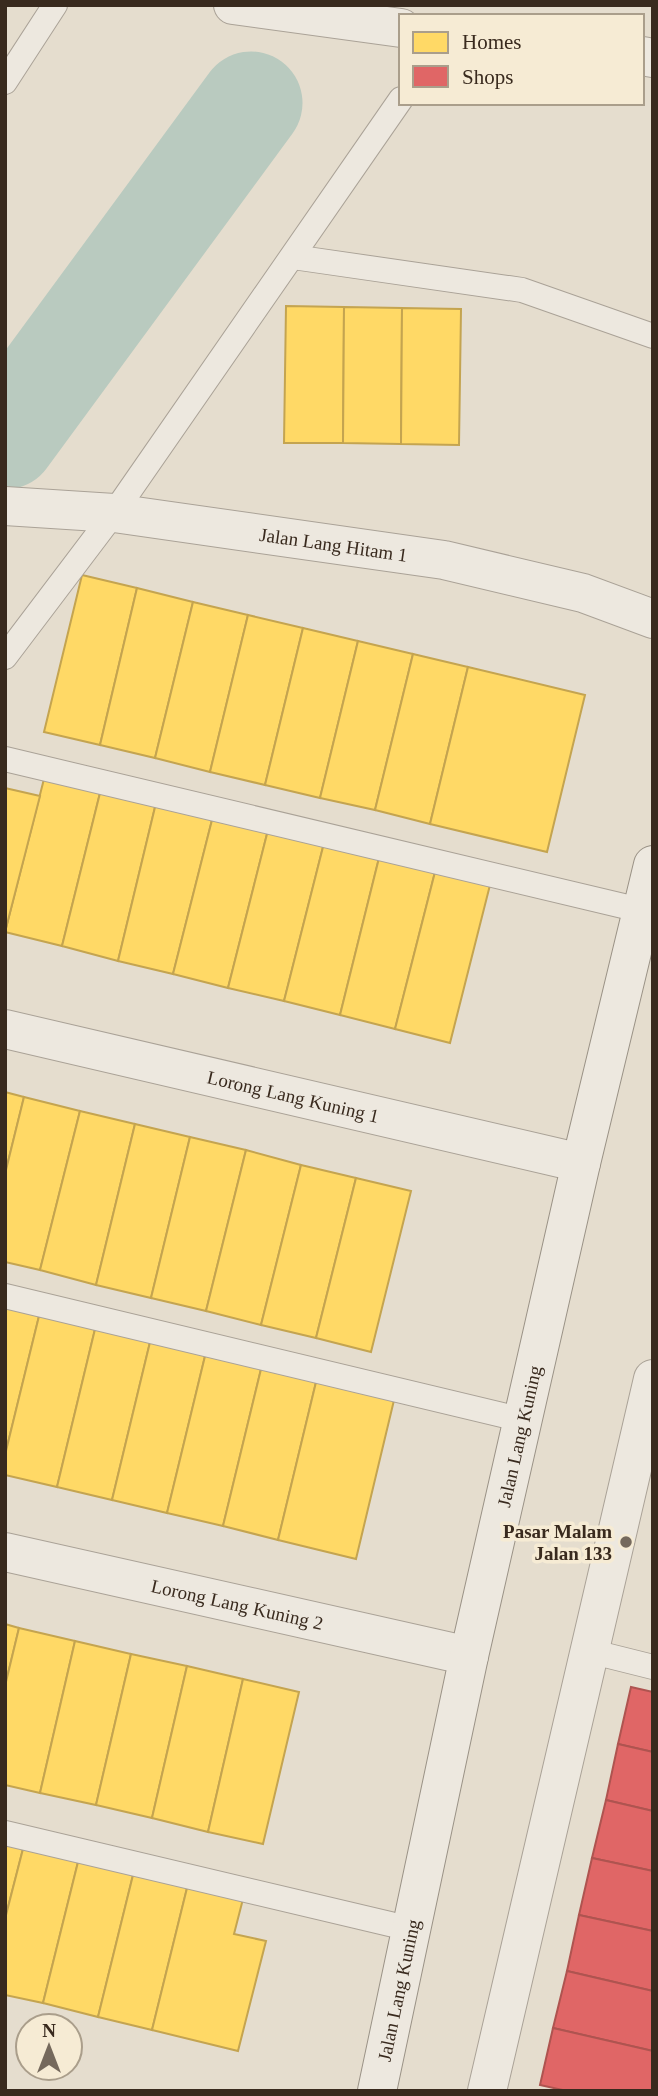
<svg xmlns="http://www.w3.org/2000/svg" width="658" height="2096" font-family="'Times New Roman',serif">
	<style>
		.homes { fill: #ffd966; stroke: #c4a450; stroke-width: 2 }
		.shops { fill: #e06666; stroke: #ae5450; stroke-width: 2 }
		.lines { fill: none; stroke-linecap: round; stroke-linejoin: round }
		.river { stroke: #b9cabf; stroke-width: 103 }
		.lane-casing { stroke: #aaa297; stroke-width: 26 }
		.street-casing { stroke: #aaa297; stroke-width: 40 }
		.secondary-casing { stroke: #9a9286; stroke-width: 40 }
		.lane { stroke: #ede8df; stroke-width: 24 }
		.street { stroke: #ede8df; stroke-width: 38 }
		.secondary { stroke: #ede8df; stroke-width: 38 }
		.poi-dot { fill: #75695c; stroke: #f6ebd4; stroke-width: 2.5 }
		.labels { text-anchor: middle; stroke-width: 7; stroke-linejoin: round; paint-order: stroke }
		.street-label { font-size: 19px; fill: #392a1e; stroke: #f6ebd4 }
		.poi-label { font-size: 19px; font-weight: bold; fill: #392a1e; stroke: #f6ebd4; text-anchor: end }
	</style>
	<rect width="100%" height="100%" fill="#e5ddce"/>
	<g class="homes">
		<polygon points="286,306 344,307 343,443 284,443"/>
		<polygon points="344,307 402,308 401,444 343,443"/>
		<polygon points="402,308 461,309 459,445 401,444"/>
		<polygon points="82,575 137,588 100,745 44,732"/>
		<polygon points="137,588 193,602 155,758 100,745"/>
		<polygon points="193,602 248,615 210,772 155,758"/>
		<polygon points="248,615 303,628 265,785 210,772"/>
		<polygon points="303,628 358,641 320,798 265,785"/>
		<polygon points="358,641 413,654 375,810 320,798"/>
		<polygon points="413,654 468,667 430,824 375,810"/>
		<polygon points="468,667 585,695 547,852 430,824"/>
		<polygon points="45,775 101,789 62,946 5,932"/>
		<polygon points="5,788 40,796 5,932"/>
		<polygon points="101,789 156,803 118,961 62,946"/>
		<polygon points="156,803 213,816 173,974 118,961"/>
		<polygon points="213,816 268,830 228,988 173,974"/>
		<polygon points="268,830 324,843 284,1001 228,988"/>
		<polygon points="324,843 379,858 340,1015 284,1001"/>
		<polygon points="379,858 435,872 395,1029 340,1015"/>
		<polygon points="435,872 490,885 450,1043 395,1029"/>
		<polygon points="5,1092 24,1097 5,1174"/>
		<polygon points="24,1097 80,1111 40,1270 5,1262 5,1174"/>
		<polygon points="80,1111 135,1124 96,1285 40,1270"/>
		<polygon points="135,1124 190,1137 151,1298 96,1285"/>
		<polygon points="190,1137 246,1150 206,1311 151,1298"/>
		<polygon points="246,1150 301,1165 261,1325 206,1311"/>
		<polygon points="301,1165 356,1178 316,1338 261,1325"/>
		<polygon points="356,1178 411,1191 371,1352 316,1338"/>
		<polygon points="5,1304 40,1312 5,1455"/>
		<polygon points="40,1312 96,1325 57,1487 5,1475 5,1455"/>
		<polygon points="96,1325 151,1338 112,1500 57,1487"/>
		<polygon points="151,1338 206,1352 167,1513 112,1500"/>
		<polygon points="206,1352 262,1365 223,1526 167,1513"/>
		<polygon points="262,1365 317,1378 278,1540 223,1526"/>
		<polygon points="317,1378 395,1396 356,1559 278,1540"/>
		<polygon points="5,1624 19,1628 5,1686"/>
		<polygon points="19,1628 75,1641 40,1793 5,1785 5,1686"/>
		<polygon points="75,1641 131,1654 96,1805 40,1793"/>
		<polygon points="131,1654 187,1666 152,1818 96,1805"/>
		<polygon points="187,1666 243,1679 208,1832 152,1818"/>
		<polygon points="243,1679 299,1692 263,1844 208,1832"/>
		<polygon points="5,1840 24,1845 5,1919"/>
		<polygon points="24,1845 79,1858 43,2003 5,1995 5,1919"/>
		<polygon points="79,1858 134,1871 98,2017 43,2003"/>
		<polygon points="134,1871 188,1884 152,2030 98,2017"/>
		<polygon points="188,1884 243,1899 234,1934 266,1941 238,2051 152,2030"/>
	</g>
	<g class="shops">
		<polygon points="631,1687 653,1692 653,1752 618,1744"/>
		<polygon points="618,1744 653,1752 653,1811 606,1800"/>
		<polygon points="606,1800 653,1811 653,1871 592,1858"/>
		<polygon points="592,1858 653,1871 653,1931 579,1915"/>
		<polygon points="579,1915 653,1931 653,1991 567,1971"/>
		<polygon points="567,1971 653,1991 653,2051 553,2028"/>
		<polygon points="553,2028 653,2051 653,2091 567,2091 540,2085"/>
	</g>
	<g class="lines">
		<polyline class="river" points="5,438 251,103"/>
		<defs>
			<g id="lane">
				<polyline points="5,82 55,5"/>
				<polyline points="293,257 522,290 653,336"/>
				<polyline points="5,657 114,513 401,99"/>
				<polyline points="5,759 640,910"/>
				<polyline points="5,1296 523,1420"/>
				<polyline points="589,1651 653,1667"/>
				<polyline points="5,1833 411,1929"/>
			</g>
			<g id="street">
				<polyline points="233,5 401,28"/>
				<polyline points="642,56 653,58"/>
				<path id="s1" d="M5 506 114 513 444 560 583 593 653 619"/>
				<path id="s2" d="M5 1029 581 1163"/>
				<path id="s3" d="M5 1552 469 1656"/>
				<polyline points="487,2091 653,1379"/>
			</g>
			<g id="secondary">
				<path id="s4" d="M377 2091 469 1656 581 1163 653 865"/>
			</g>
		</defs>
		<use href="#lane" class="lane-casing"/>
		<use href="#street" class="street-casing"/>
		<use href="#secondary" class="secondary-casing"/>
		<use href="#lane" class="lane"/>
		<use href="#street" class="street"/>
		<use href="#secondary" class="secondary"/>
	</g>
	<circle class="poi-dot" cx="626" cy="1542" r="7"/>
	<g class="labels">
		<g class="street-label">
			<text dy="7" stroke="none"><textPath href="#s1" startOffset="331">Jalan Lang Hitam 1</textPath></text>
			<text dy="7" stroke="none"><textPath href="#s2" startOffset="296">Lorong Lang Kuning 1</textPath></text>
			<text dy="7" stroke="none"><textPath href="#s4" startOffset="670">Jalan Lang Kuning</textPath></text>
			<text dy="7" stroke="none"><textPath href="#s3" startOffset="238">Lorong Lang Kuning 2</textPath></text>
			<text dy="7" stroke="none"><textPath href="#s4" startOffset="103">Jalan Lang Kuning</textPath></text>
		</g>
		<g class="poi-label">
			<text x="612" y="1538">Pasar Malam<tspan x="612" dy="22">Jalan 133</tspan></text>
		</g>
	</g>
	<rect width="658" height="2096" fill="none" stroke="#392a1e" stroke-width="14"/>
	<rect x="399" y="14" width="245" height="91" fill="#f6ebd4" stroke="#aa9e8b" stroke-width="2"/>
	<rect x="413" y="32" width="35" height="21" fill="#ffd966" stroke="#aa9e8b" stroke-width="2"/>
	<text x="462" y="49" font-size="21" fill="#392a1e">Homes</text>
	<rect x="413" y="66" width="35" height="21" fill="#e06666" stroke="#aa9e8b" stroke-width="2"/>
	<text x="462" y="84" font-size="21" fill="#392a1e">Shops</text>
	<g transform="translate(49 2047)"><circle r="33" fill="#f6ebd4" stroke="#aa9e8b" stroke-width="2"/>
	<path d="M0-5L12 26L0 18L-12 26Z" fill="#75695c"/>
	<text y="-10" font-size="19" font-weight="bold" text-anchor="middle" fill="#392a1e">N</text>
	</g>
</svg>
